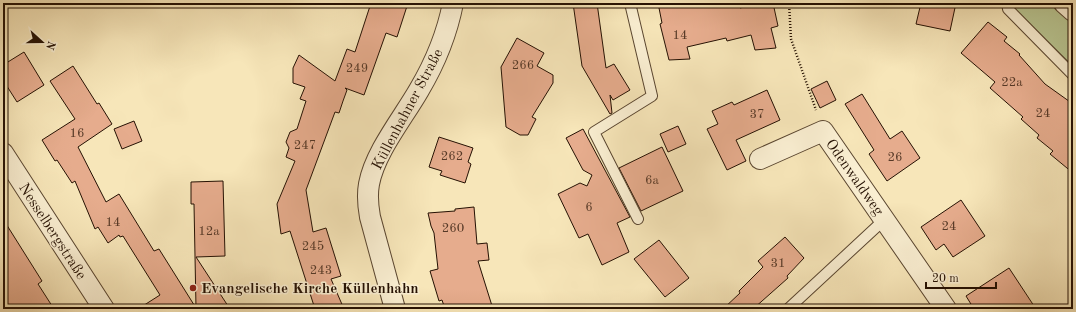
<svg xmlns="http://www.w3.org/2000/svg" width="1076" height="312" font-family="'Old Standard TT',serif">
	<style>
		.green { fill: #b9c692; stroke: #6f6c4a }
		.building { fill: #e6ac8d; stroke: #251103 }
		.lines { fill: none; stroke-linecap: round; stroke-linejoin: round }
		.service-casing { stroke: #5a4630; stroke-width: 12 }
		.minor-casing { stroke: #5a4630; stroke-width: 22 }
		.path { stroke: #251103; stroke-width: 2.5; stroke-dasharray: 1 2; stroke-linecap: butt }
		.service { stroke: #faefd2; stroke-width: 10 }
		.minor { stroke: #faefd2; stroke-width: 20 }
		.poi-dot { fill: #8f2418; stroke: #faefd2; stroke-width: 1.5 }
		.labels { text-anchor: middle; stroke-width: 3; stroke-linejoin: round; paint-order: stroke }
		.number-label { font-size: 13px; fill: #553826 }
		.street-label { font-size: 15px; fill: #251103; stroke: #faefd2 }
		.poi-label { font-size: 15px; font-weight: bold; fill: #251103; stroke: #faefd2; text-anchor: start }
	</style>
	<rect width="100%" height="100%" fill="#f7e6b9"/>
	<filter id="stains"><feTurbulence type="fractalNoise" baseFrequency=".005" numOctaves="4"/><feColorMatrix values="0 0 0 0 .2 0 0 0 0 .09 0 0 0 0 .02 0 0 0 .5 -.17"/></filter>
	<radialGradient id="worn" r=".72"><stop offset=".6" stop-color="#630" stop-opacity="0"/><stop offset="1" stop-color="#630" stop-opacity=".3"/></radialGradient>
	<polygon class="green" points="1013,3 1052,3 1073,19 1073,66 1014,8"/>
	<g class="building">
		<polygon points="371,3 408,3 397,37 386,33 364,95 345,88 347,90 343,101 339,113 335,112 306,190 313,232 326,228 341,276 331,279 344,309 315,309 290,231 281,234 277,204 295,161 286,157 289,148 286,142 290,132 297,129 306,101 300,99 305,87 293,83 293,68 299,55 335,81 347,49 355,52"/>
		<polygon points="573,3 597,3 606,68 614,64 630,90 613,100 610,95 612,113 610,114 582,66"/>
		<polygon points="658,3 739,3 740,8 760,3 773,3 778,26 771,28 776,48 755,50 751,35 727,41 726,38 687,47 690,59 669,60 660,24 662,23"/>
		<polygon points="921,3 956,3 950,31 916,24"/>
		<polygon points="988,22 1007,37 1004,41 1020,54 1019,55 1045,84 1073,104 1073,173 1050,154 1053,151 1037,138 1039,135 1021,119 1023,117 990,88 995,82 961,53"/>
		<polygon points="517,38 544,53 537,66 553,75 553,83 532,117 536,119 528,135 520,135 506,127 501,67"/>
		<polygon points="24,52 44,85 17,102 3,80 3,65"/>
		<polygon points="73,66 97,104 99,103 112,124 78,147 106,202 119,194 154,251 159,249 196,308 194,204 191,204 191,182 223,181 225,256 196,257 230,309 138,309 160,295 123,236 120,237 119,235 108,243 98,227 95,229 75,181 72,183 57,160 55,161 42,140 75,119 50,81"/>
		<polygon points="827,81 836,100 820,108 811,89"/>
		<polygon points="767,90 780,120 736,140 746,161 727,170 707,129 718,124 712,111 732,102 734,105"/>
		<polygon points="862,94 890,139 902,131 920,158 887,181 869,154 874,150 845,104"/>
		<polygon points="134,121 142,141 122,149 114,129"/>
		<polygon points="678,126 686,144 668,152 660,134"/>
		<polygon points="583,129 630,217 617,223 629,252 602,265 588,234 579,238 558,194 580,183 587,186 592,175 583,170 566,138"/>
		<polygon points="439,137 473,148 468,162 471,164 465,183 440,175 442,171 429,167"/>
		<polygon points="662,147 683,191 641,211 619,168"/>
		<polygon points="961,200 985,236 953,257 944,244 936,250 921,227"/>
		<polygon points="474,207 477,244 487,243 489,260 478,261 493,309 445,309 442,300 439,301 430,271 438,269 434,233 431,226 428,213 455,211 455,209"/>
		<polygon points="3,219 42,281 38,284 54,309 3,309"/>
		<polygon points="785,237 804,258 787,276 788,278 753,309 723,309 740,293 739,291 763,267 758,261"/>
		<polygon points="659,240 689,278 665,297 634,259"/>
		<polygon points="1009,268 1036,309 974,309 966,296"/>
	</g>
	<g class="lines">
		<defs>
			<g id="service">
				<polyline points="630,3 652,96 594,132 638,219"/>
				<polyline points="1007,3 1008,9 1073,75"/>
				<polyline points="788,309 885,219"/>
			</g>
			<g id="minor">
				<polyline points="1064,3 1073,11"/>
				<polyline points="3,153 104,309"/>
				<polyline points="760,159 823,131 946,309"/>
				<path d="M395 309 370 217C368 206 367 195 369 184 375 152 403 118 419 90 435 63 447 34 453 3"/>
			</g>
		</defs>
		<use href="#service" class="service-casing"/>
		<use href="#minor" class="minor-casing"/>
		<polyline class="path" points="789,3 791,39 816,110"/>
		<use href="#service" class="service"/>
		<use href="#minor" class="minor"/>
	</g>
	<circle class="poi-dot" cx="193" cy="288" r="4"/>
	<g class="labels">
		<g class="number-label">
			<text x="680" y="39">14</text>
			<text x="523" y="69">266</text>
			<text x="357" y="72">249</text>
			<text x="1012" y="86">22a</text>
			<text x="1043" y="117">24</text>
			<text x="757" y="118">37</text>
			<text x="77" y="137">16</text>
			<text x="305" y="149">247</text>
			<text x="452" y="160">262</text>
			<text x="895" y="161">26</text>
			<text x="652" y="184">6a</text>
			<text x="589" y="211">6</text>
			<text x="113" y="226">14</text>
			<text x="949" y="230">24</text>
			<text x="453" y="232">260</text>
			<text x="209" y="235">12a</text>
			<text x="313" y="250">245</text>
			<text x="778" y="267">31</text>
			<text x="321" y="274">243</text>
		</g>
		<g class="street-label">
			<text transform="translate(407 109) rotate(-62)" y="5">Küllenhahner Straße</text>
			<text transform="translate(855 177) rotate(55)" y="5">Odenwaldweg</text>
			<text transform="translate(53 231) rotate(57)" y="5">Nesselbergstraße</text>
		</g>
		<g class="poi-label">
			<text x="201" y="293">Evangelische Kirche Küllenhahn</text>
		</g>
	</g>
	<rect width="1076" height="312" fill="none" stroke="#f7e6b9" stroke-width="16"/>
	<rect x="4" y="4" width="1068" height="304" fill="none" stroke="#251103" stroke-width="2"/>
	<rect x="8" y="8" width="1060" height="296" fill="none" stroke="#251103"/>
	<g transform="translate(42 42) rotate(111)" stroke="#faefd2" stroke-width="3" paint-order="stroke">
	<path d="M0-3L7 15L0 10L-7 15Z" fill="#251103"/>
	<text y="-6" font-size="11" font-weight="bold" text-anchor="middle" fill="#251103">N</text>
	</g>
	<path d="M926 282v6h70v-6" fill="none" stroke="#251103" stroke-width="2"/>
	<text x="932" y="282" font-size="12" fill="#251103" stroke="#faefd2" stroke-width="3" paint-order="stroke">20 m</text>
	<rect width="100%" height="100%" filter="url(#stains)"/>
	<rect width="100%" height="100%" fill="url(#worn)"/>
</svg>
